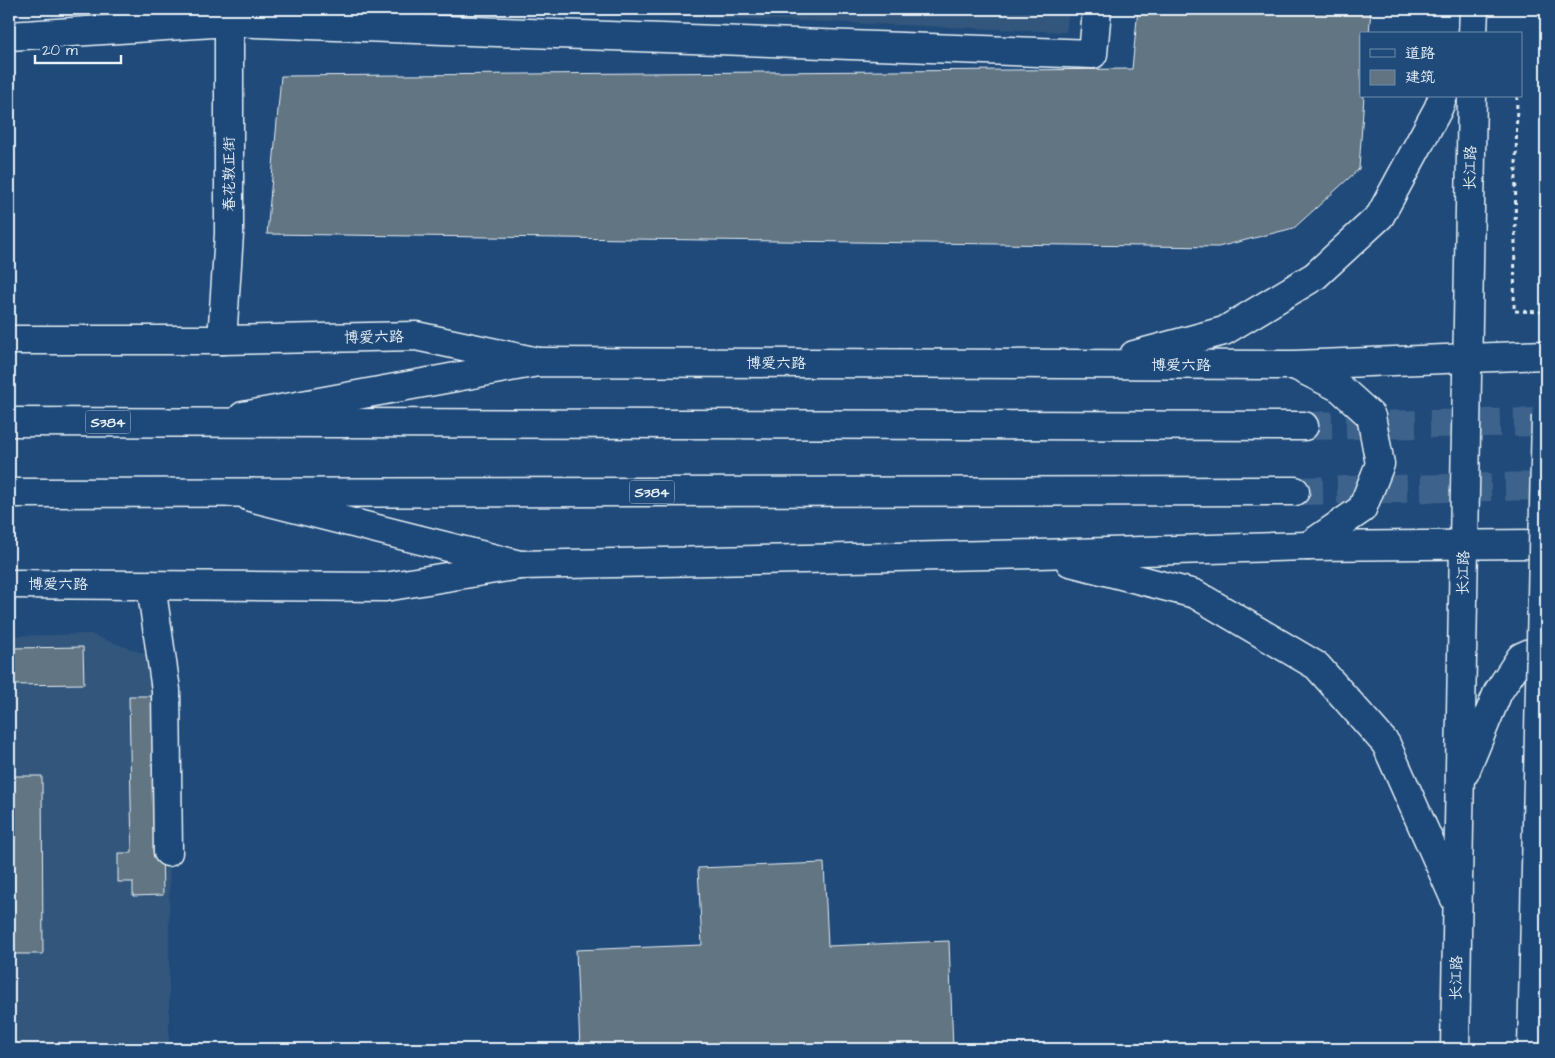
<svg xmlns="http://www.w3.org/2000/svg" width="1555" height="1058" font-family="'Architects Daughter','LXGW WenKai TC',sans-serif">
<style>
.built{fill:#33577c}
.building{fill:#627482;stroke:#e8f1f8}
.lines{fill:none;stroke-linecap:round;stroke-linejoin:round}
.highway-tunnel{stroke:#3d638d;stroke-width:28;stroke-dasharray:28 14;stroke-linecap:butt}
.minor-casing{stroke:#e8f1f8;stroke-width:31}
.major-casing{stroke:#e8f1f8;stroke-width:31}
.highway-casing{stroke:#e8f1f8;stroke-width:31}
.path{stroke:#e8f1f8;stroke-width:3;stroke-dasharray:4 4;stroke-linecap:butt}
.minor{stroke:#1f4a7a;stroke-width:28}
.major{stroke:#1f4a7a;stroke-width:28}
.highway{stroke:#1f4a7a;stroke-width:28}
.highway-bridge-casing{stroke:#e8f1f8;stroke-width:31;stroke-linecap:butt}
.highway-bridge{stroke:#1f4a7a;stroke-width:28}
.labels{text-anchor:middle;stroke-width:4.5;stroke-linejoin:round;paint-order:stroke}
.shield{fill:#1f4a7a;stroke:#acbfd2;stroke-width:1}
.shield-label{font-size:14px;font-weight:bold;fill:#e8f1f8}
.street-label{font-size:15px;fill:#e8f1f8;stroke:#1f4a7a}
</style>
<rect width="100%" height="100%" fill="#1f4a7a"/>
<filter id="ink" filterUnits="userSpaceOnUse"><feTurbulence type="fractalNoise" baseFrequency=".02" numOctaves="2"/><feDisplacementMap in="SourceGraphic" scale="10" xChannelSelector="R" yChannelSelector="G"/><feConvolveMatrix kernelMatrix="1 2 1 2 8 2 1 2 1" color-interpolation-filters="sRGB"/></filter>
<g filter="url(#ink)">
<g class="built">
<polygon points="509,9 1069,9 1066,32"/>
<polygon points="90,634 170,663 169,1049 9,1049 9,636"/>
</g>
<g class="building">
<polygon points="1138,9 1371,9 1369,34 1361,34 1361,96 1364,96 1359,169 1294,228 1218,247 267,234 281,76 1132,69"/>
<polygon points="83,647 84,684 9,685 9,648"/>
<polygon points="129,696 159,696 163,895 133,896 133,882 118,882 118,853 132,853"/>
<polygon points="9,776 42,776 43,954 9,954"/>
<polygon points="824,863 828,946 949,941 953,1049 580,1049 576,950 702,945 698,868"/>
</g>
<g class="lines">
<g class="highway-tunnel">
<polyline points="1304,426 1546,422"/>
<polyline points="1295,491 1546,486"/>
</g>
<defs>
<g id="minor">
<polyline points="9,36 229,22 1093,54 1097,9"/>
<polyline points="9,340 222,340 416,336 538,362"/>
<polyline points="222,340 229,234 229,9"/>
<polyline points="9,584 385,587 520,565"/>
<polyline points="151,585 166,690 168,852"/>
</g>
<g id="major">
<polyline points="1473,34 1474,9"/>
<polyline points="1134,355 1224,331 1315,276 1380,216 1438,109 1443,96"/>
<polyline points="1296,366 1340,388 1371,416 1380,464 1362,509 1308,546"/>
<polyline points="243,416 538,362 1294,365 1546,355"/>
<polyline points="250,497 520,565 1039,554 1308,546 1546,544"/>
<polyline points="1070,562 1195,594 1317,666 1386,744 1454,897"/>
<polyline points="1465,772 1498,692 1521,657 1546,646"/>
<polyline points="1455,1049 1472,96"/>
</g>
<g id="highway">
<polyline points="9,422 1304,426"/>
<polyline points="9,493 1295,491"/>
</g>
</defs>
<use href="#minor" class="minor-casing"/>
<use href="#major" class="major-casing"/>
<use href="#highway" class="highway-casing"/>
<polyline class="path" points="1517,96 1514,311 1546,312"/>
<use href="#minor" class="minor"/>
<use href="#major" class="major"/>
<use href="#highway" class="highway"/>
<defs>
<polyline id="highway-bridge" points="1532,1049 1546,416"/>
</defs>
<use href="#highway-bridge" class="highway-bridge-casing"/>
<use href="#highway-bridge" class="highway-bridge"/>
</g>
</g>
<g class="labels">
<g class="shield">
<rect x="85.5" y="410.5" width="45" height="23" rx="4"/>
<rect x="629.5" y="480.5" width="45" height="23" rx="4"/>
</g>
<g class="shield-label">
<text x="108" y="427">S384</text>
<text x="652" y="497">S384</text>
</g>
<g class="street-label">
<text transform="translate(1470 168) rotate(-89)" y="5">长江路</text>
<text transform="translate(229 174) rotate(-90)" y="5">春花敦正街</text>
<text transform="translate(374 337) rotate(-1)" y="5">博爱六路</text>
<text x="776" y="368">博爱六路</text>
<text x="1181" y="370">博爱六路</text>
<text transform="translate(1463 573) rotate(-89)" y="5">长江路</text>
<text x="58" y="589">博爱六路</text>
<text transform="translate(1456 978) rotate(-89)" y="5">长江路</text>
</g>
</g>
<rect width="1555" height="1058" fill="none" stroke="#1f4a7a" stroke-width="30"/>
<rect x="15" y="15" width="1525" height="1028" fill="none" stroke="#e8f1f8" stroke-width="2" filter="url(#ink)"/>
<rect x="1360" y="32" width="162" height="65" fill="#1f4a7a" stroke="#6f8dac"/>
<rect x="1370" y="49" width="25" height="8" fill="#1f4a7a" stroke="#6f8dac"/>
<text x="1405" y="58" font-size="15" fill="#e8f1f8">道路</text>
<rect x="1370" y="70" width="25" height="15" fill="#627482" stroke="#6f8dac"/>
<text x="1405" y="82" font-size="15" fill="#e8f1f8">建筑</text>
<path d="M35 55v8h86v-8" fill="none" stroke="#e8f1f8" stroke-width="2.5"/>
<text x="42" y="55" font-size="15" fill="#e8f1f8" stroke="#1f4a7a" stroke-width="4" paint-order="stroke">20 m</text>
</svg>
